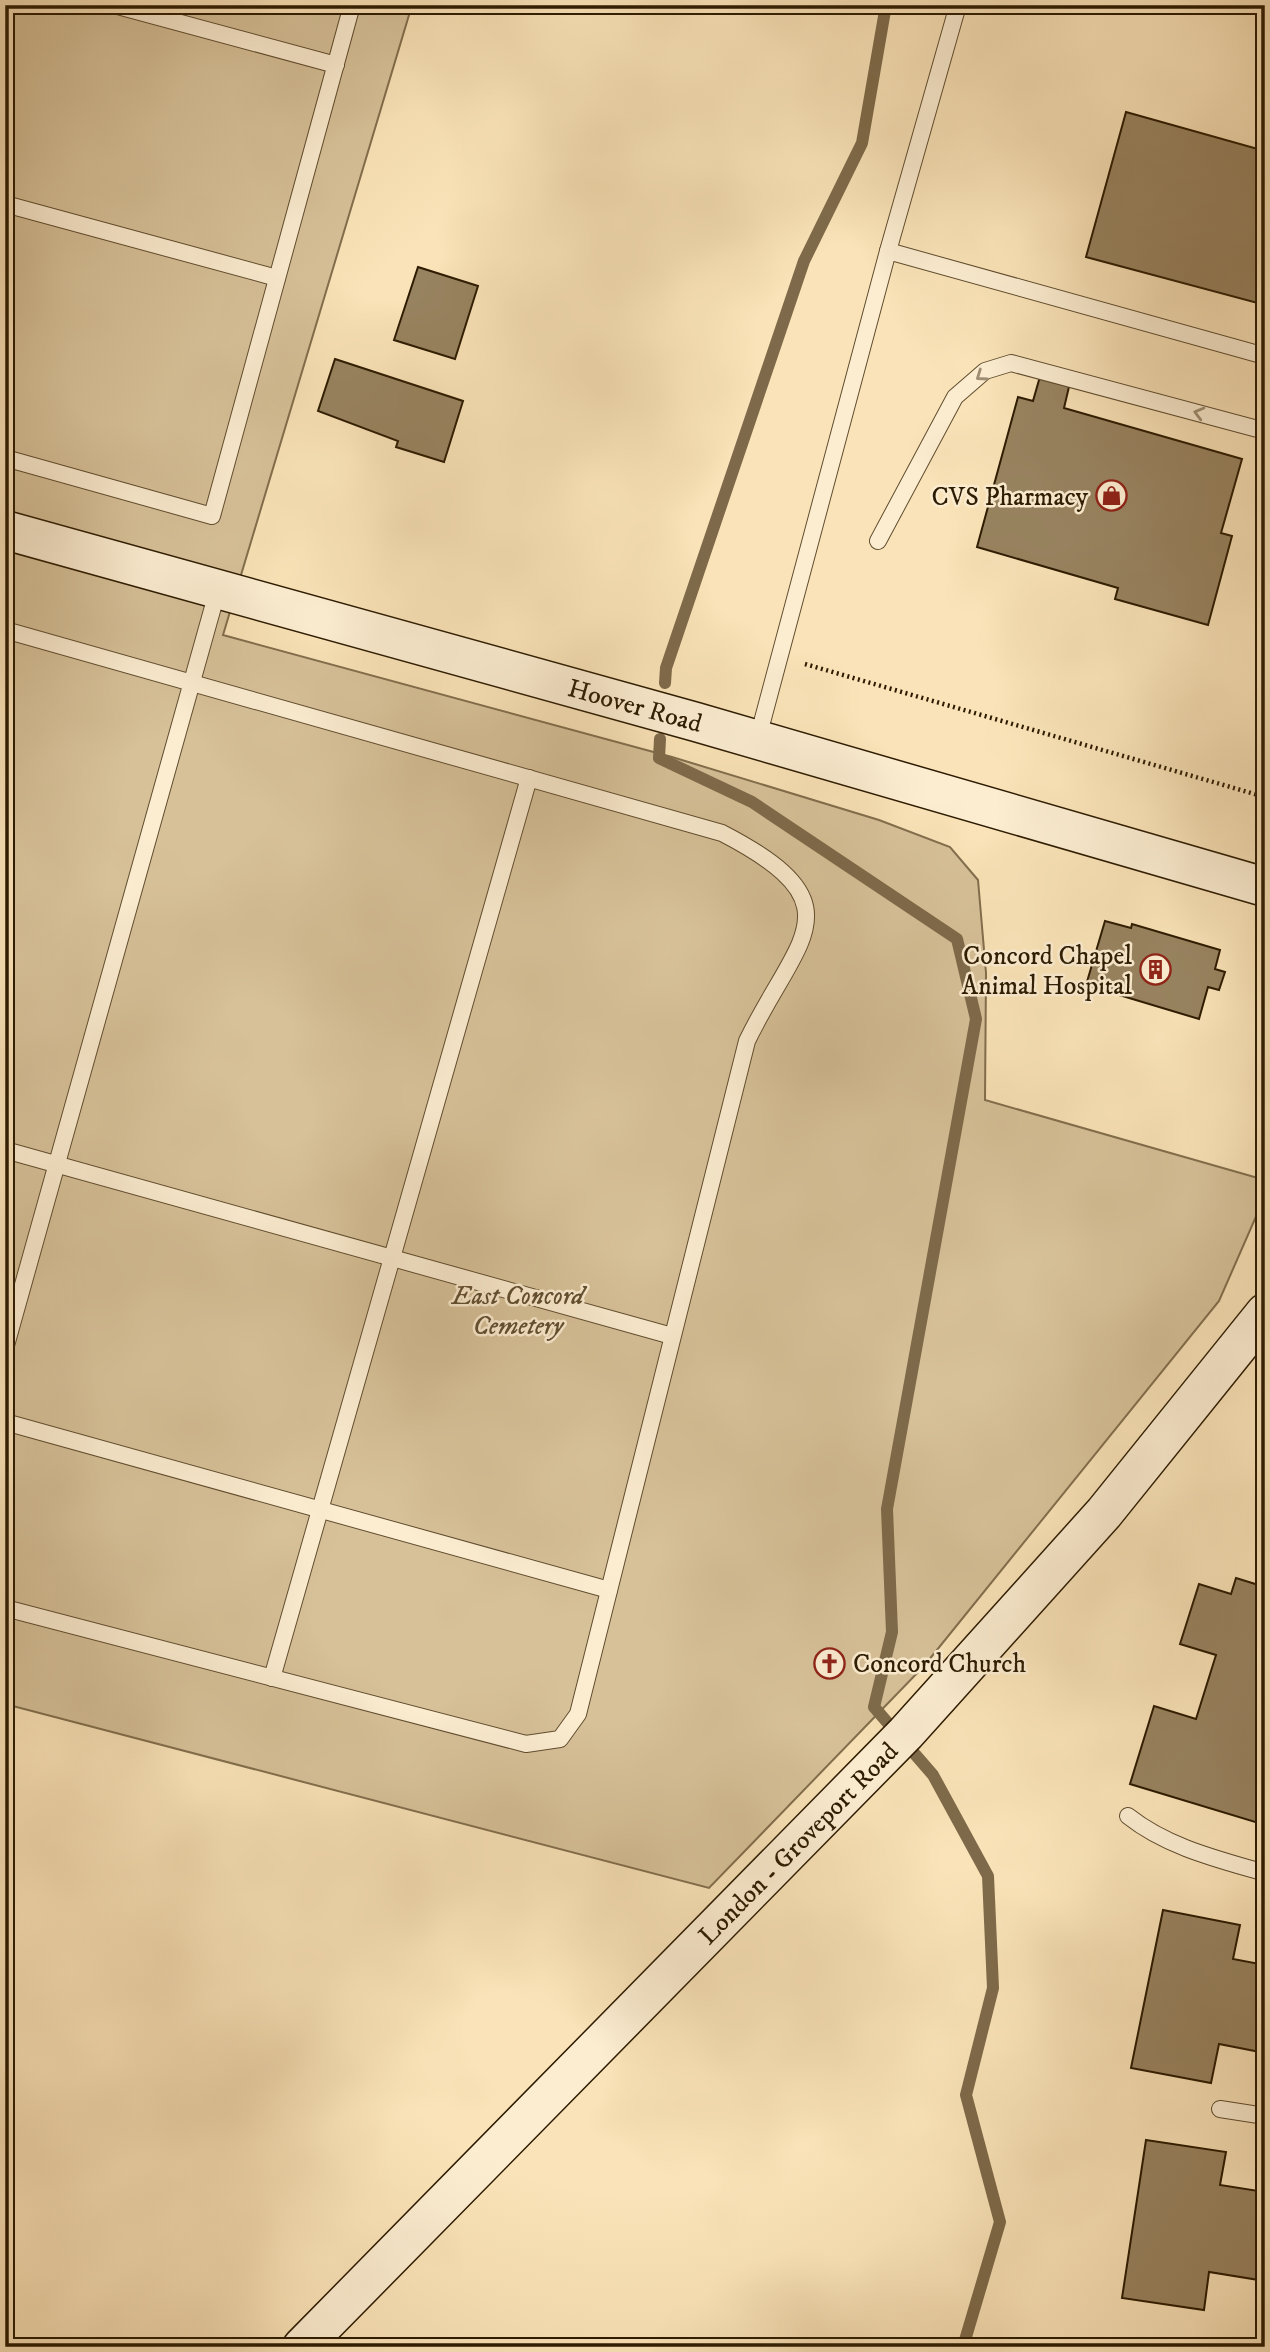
<svg xmlns="http://www.w3.org/2000/svg" width="1270" height="2352" font-family="'IM FELL DW Pica',serif">
<style>
.green{fill:#d7c199;stroke:#826e4d;stroke-width:2}
.lines{fill:none;stroke-linecap:round;stroke-linejoin:round}
.stream{stroke:#7e6a4a;stroke-width:12}
.building{fill:#988360;stroke:#2d1b01;stroke-width:2}
.lane-casing{stroke:#604d2f;stroke-width:18}
.secondary-casing{stroke:#2d1b01;stroke-width:41}
.path{stroke:#2d1b01;stroke-width:4.5;stroke-dasharray:2 3.5;stroke-linecap:butt}
.lane{stroke:#fcedd1;stroke-width:16}
.secondary{stroke:#fcedd1;stroke-width:38}
.oneway{stroke:#9f8e73}
.labels{text-anchor:middle;stroke-width:5;stroke-linejoin:round;paint-order:stroke}
.poi-label{font-size:26px;fill:#2d1b01;stroke:#fcedd1;text-anchor:end}
.street-label{font-size:26px;fill:#2d1b01;stroke:#fcedd1}
.park-label{font-size:26px;font-style:italic;fill:#604d2f;stroke:#fcedd1}
</style>
<rect width="100%" height="100%" fill="#fae3b8"/>
<filter id="stains"><feTurbulence type="fractalNoise" baseFrequency=".00286" numOctaves="4"/><feColorMatrix values="0 0 0 0 .2 0 0 0 0 .09 0 0 0 0 .02 0 0 0 .5 -.17"/></filter>
<radialGradient id="worn" r=".72"><stop offset=".6" stop-color="#630" stop-opacity="0"/><stop offset="1" stop-color="#630" stop-opacity=".3"/></radialGradient>
<polygon class="green" points="5,5 412,5 223,635 672,757 879,820 950,847 978,880 986,973 985,1100 1265,1180 1265,1196 1219,1301 924,1666 709,1888 5,1704"/>
<g class="lines">
<g class="stream">
<polyline points="665,683 666,668 804,261 862,143 886,5"/>
<polyline points="660,739 659,758 752,802 957,939 976,1019 887,1509 892,1632 874,1707 933,1775 988,1876 993,1988 966,2095 1000,2222 963,2347"/>
</g>
</g>
<g class="building">
<polygon points="1126,112 1265,151 1265,305 1086,257"/>
<polygon points="418,267 478,286 455,359 394,340"/>
<polygon points="335,359 463,401 444,462 396,447 398,441 318,411"/>
<polygon points="1043,366 1072,374 1064,408 1242,459 1221,533 1232,536 1208,625 1115,599 1118,588 977,547 1018,397 1033,401"/>
<polygon points="1105,921 1131,928 1132,924 1220,950 1215,969 1225,972 1219,990 1208,987 1199,1019 1086,985"/>
<polygon points="1236,1578 1265,1587 1265,1825 1130,1784 1154,1706 1196,1719 1216,1655 1180,1644 1199,1584 1231,1594"/>
<polygon points="1163,1910 1240,1925 1233,1959 1265,1965 1265,2053 1219,2044 1211,2083 1131,2068"/>
<polygon points="1146,2140 1226,2152 1220,2185 1265,2192 1265,2281 1209,2272 1204,2310 1122,2298"/>
</g>
<g class="lines">
<defs>
<g id="lane">
<polyline points="114,5 336,65"/>
<polyline points="5,204 277,278"/>
<polyline points="888,251 958,5"/>
<polyline points="5,458 212,516 352,5"/>
<polyline points="878,541 955,397 985,371 1011,363 1265,431"/>
<path d="M5,630L722,833C861,905 797,937 747,1041L578,1714L560,1739L526,1744L5,1608"/>
<polyline points="757,741 888,251 1265,356"/>
<polyline points="5,1150 672,1336"/>
<polyline points="5,1349 218,589"/>
<polyline points="5,1422 609,1590"/>
<polyline points="272,1678 529,778"/>
<path d="M1128,1816C1167,1847 1217,1859 1265,1873"/>
<polyline points="1220,2109 1265,2116"/>
</g>
<g id="secondary">
<path id="s1" d="M5,530L696,722L1265,887"/>
<path id="s2" d="M302,2347L906,1733L1104,1513L1265,1313"/>
</g>
</defs>
<use href="#lane" class="lane-casing"/>
<use href="#secondary" class="secondary-casing"/>
<polyline class="path" points="805,664 1265,797"/>
<use href="#lane" class="lane"/>
<use href="#secondary" class="secondary"/>
</g>
<defs><path id="oneway-chevron" d="M-2-3.5L2.5 0L-2 3.5" fill="none" stroke-width="1.6" stroke-linecap="round" stroke-linejoin="round" transform="scale(1.75)"/></defs>
<g class="oneway">
<use href="#oneway-chevron" transform="translate(981 376) rotate(145)"/>
<use href="#oneway-chevron" transform="translate(1199 413) rotate(-165)"/>
</g>
<defs>
<symbol id="shop-ring" viewBox="-11 -11 22 22"><circle r="9.5" fill="#fcedd1" stroke="#8f2418" stroke-width="1.5"/><path d="M-5-2.5h2.3a2.7 3.5 0 0 1 5.4 0H5L5.5 6h-11ZM-1.5-2.5h3a1.5 2.3 0 0 0-3 0Z" fill="#8f2418"/></symbol>
<symbol id="building-ring" viewBox="-11 -11 22 22"><circle r="9.5" fill="#fcedd1" stroke="#8f2418" stroke-width="1.5"/><path d="M-4-6H4V6H1V3H-1V6H-4ZM-2.5-4.3h1.7v1.8h-1.7ZM.8-4.3h1.7v1.8H.8ZM-2.5-1h1.7V.8h-1.7ZM.8-1h1.7V.8H.8Z" fill="#8f2418"/></symbol>
<symbol id="church-ring" viewBox="-11 -11 22 22"><circle r="9.5" fill="#fcedd1" stroke="#8f2418" stroke-width="1.5"/><path d="M-1.2-6h2.4v3.5h3.3v2.4h-3.3V6h-2.4V-.1h-3.3v-2.4h3.3Z" fill="#8f2418"/></symbol>
</defs>
<g fill-rule="evenodd">
<use href="#shop-ring" x="1094" y="478" width="35" height="35"/>
<use href="#building-ring" x="1138" y="952" width="35" height="35"/>
<use href="#church-ring" x="812" y="1646" width="35" height="35"/>
</g>
<g class="labels">
<g class="poi-label">
<text x="1088" y="505">CVS Pharmacy</text>
<text x="1132" y="964">Concord Chapel<tspan x="1132" dy="30">Animal Hospital</tspan></text>
<text x="853" y="1672" text-anchor="start">Concord Church</text>
</g>
<g class="street-label">
<text dy="9" stroke="none"><textPath href="#s1" startOffset="654">Hoover Road</textPath></text>
<text dy="9" stroke="none"><textPath href="#s2" startOffset="707">London - Groveport Road</textPath></text>
</g>
<g class="park-label">
<text x="518" y="1304">East Concord<tspan x="518" dy="30">Cemetery</tspan></text>
</g>
</g>
<rect width="1270" height="2352" fill="none" stroke="#fae3b8" stroke-width="28"/>
<rect x="7" y="7" width="1256" height="2338" fill="none" stroke="#2d1b01" stroke-width="3.5"/>
<rect x="14" y="14" width="1242" height="2324" fill="none" stroke="#2d1b01" stroke-width="2"/>
<rect width="100%" height="100%" filter="url(#stains)"/>
<rect width="100%" height="100%" fill="url(#worn)"/>
</svg>
